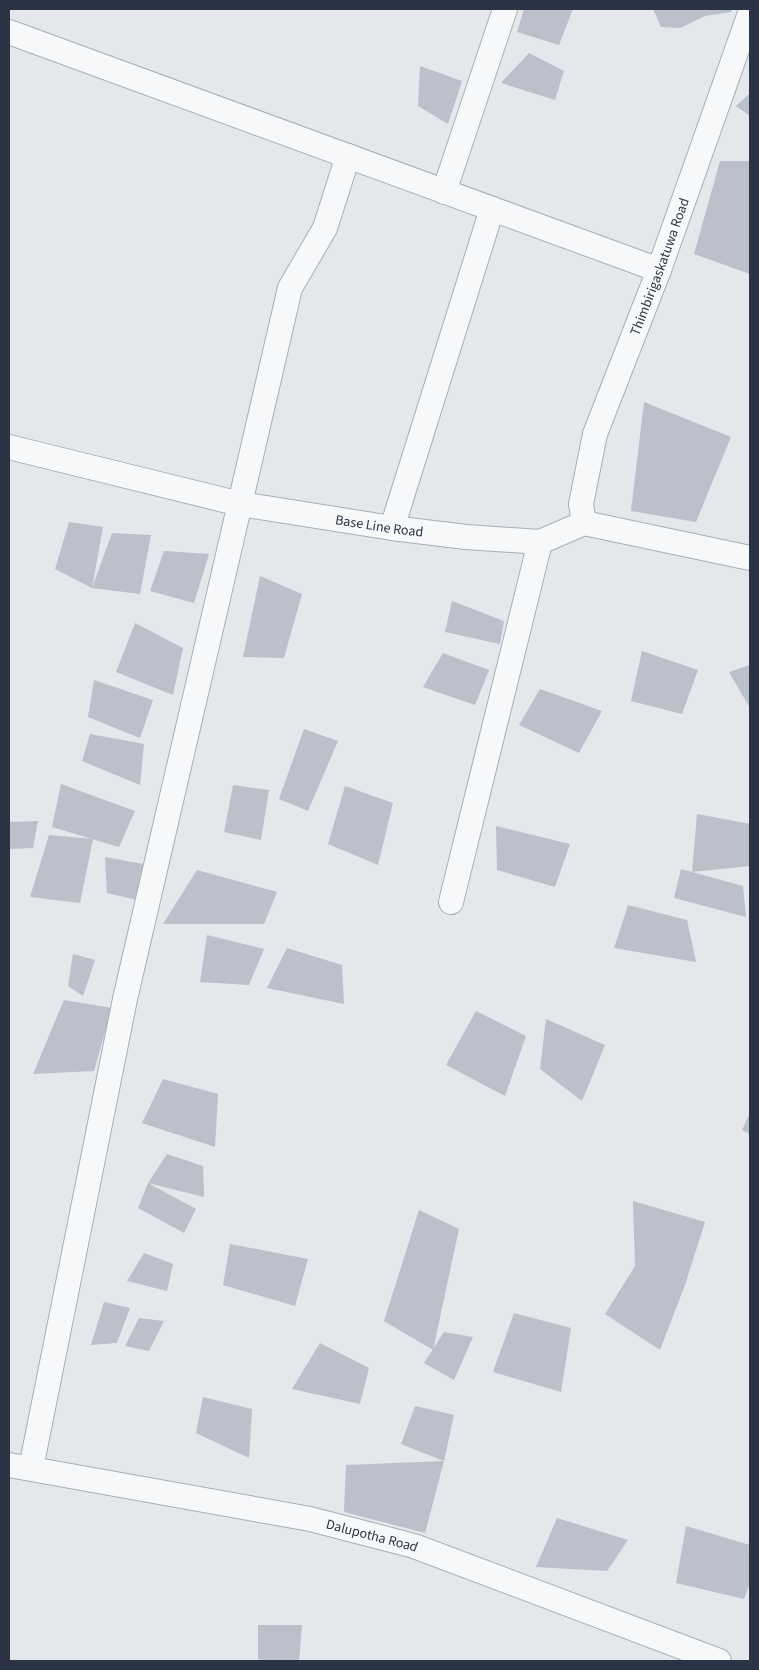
<svg xmlns="http://www.w3.org/2000/svg" width="759" height="1670" font-family="'Source Sans 3',sans-serif">
<style>
.building{fill:#bbc0ca}
.lines{fill:none;stroke-linecap:round;stroke-linejoin:round}
.street-casing{stroke:#a9aeb7;stroke-width:26}
.street{stroke:#f7f8fa;stroke-width:24}
.labels{text-anchor:middle;stroke-width:4.5;stroke-linejoin:round;paint-order:stroke}
.street-label{font-size:14px;fill:#2b3445;stroke:#f4f6f9}
</style>
<rect width="100%" height="100%" fill="#e4e7ec"/>
<g class="building">
<polygon points="524,9 573,9 559,45 517,32"/>
<polygon points="653,9 732,9 731,12 705,16 680,28 661,27"/>
<polygon points="529,53 564,71 555,100 501,83"/>
<polygon points="420,66 462,81 448,124 418,106"/>
<polygon points="750,93 750,116 736,106"/>
<polygon points="720,161 750,161 750,274 694,254"/>
<polygon points="644,402 731,437 696,522 631,511"/>
<polygon points="69,522 103,527 92,588 55,569"/>
<polygon points="112,533 151,535 140,594 92,588"/>
<polygon points="164,551 209,554 194,603 150,591"/>
<polygon points="260,576 302,594 284,658 243,657"/>
<polygon points="452,601 504,621 500,644 445,632"/>
<polygon points="135,623 183,648 173,695 116,672"/>
<polygon points="642,651 698,670 682,714 631,701"/>
<polygon points="443,653 489,670 475,705 423,687"/>
<polygon points="750,665 750,708 729,672"/>
<polygon points="94,680 153,700 140,738 88,717"/>
<polygon points="540,689 602,711 579,753 519,725"/>
<polygon points="304,729 338,741 308,811 279,799"/>
<polygon points="90,734 144,744 140,785 82,761"/>
<polygon points="61,784 135,811 119,847 52,827"/>
<polygon points="233,785 269,790 261,840 224,832"/>
<polygon points="345,786 393,803 378,865 328,844"/>
<polygon points="697,814 750,824 750,866 692,872 743,886 746,917 674,898 681,869 692,872"/>
<polygon points="38,821 33,848 9,849 9,822"/>
<polygon points="496,826 570,844 555,887 497,870"/>
<polygon points="49,835 93,839 80,903 30,897"/>
<polygon points="105,857 143,864 137,900 107,893"/>
<polygon points="197,870 277,892 264,924 163,924"/>
<polygon points="628,905 687,920 696,962 614,948"/>
<polygon points="207,935 264,949 249,985 200,982"/>
<polygon points="287,948 342,965 344,1004 267,988"/>
<polygon points="73,954 95,960 83,996 68,986"/>
<polygon points="64,1000 112,1008 94,1071 33,1074"/>
<polygon points="476,1011 526,1036 505,1096 446,1065"/>
<polygon points="546,1019 605,1045 582,1101 540,1069"/>
<polygon points="163,1079 218,1094 215,1147 142,1123"/>
<polygon points="750,1113 750,1134 742,1130"/>
<polygon points="167,1154 203,1166 204,1197 148,1183"/>
<polygon points="148,1183 196,1209 184,1233 138,1208"/>
<polygon points="633,1201 705,1222 685,1285 660,1350 605,1314 635,1266"/>
<polygon points="419,1210 459,1229 433,1350 384,1321"/>
<polygon points="230,1244 308,1259 295,1306 223,1285"/>
<polygon points="144,1253 173,1264 167,1291 127,1281"/>
<polygon points="104,1302 130,1308 117,1343 91,1345"/>
<polygon points="514,1313 571,1328 561,1392 493,1372"/>
<polygon points="139,1318 164,1321 149,1351 125,1346"/>
<polygon points="444,1332 473,1337 454,1380 424,1363"/>
<polygon points="320,1343 369,1368 360,1404 292,1389"/>
<polygon points="203,1397 252,1409 249,1458 196,1433"/>
<polygon points="415,1406 454,1415 444,1461 425,1533 344,1512 346,1465 444,1461 401,1444"/>
<polygon points="557,1518 628,1540 607,1571 536,1567"/>
<polygon points="686,1526 750,1545 750,1583 744,1599 676,1583"/>
<polygon points="258,1625 302,1625 299,1661 265,1661 258,1659"/>
</g>
<g class="lines">
<defs>
<g id="street">
<polyline points="9,32 659,270"/>
<polyline points="444,192 505,9"/>
<path id="s1" d="M9,447L240,504L392,528L466,537L540,542L584,523L750,558"/>
<path id="s2" d="M584,523L581,504L595,434L659,270L750,13"/>
<polyline points="392,528 492,209"/>
<polyline points="451,902 540,542"/>
<path id="s3" d="M9,1465L310,1519L414,1546L719,1661"/>
<polyline points="31,1468 125,999 290,288 325,228 348,156"/>
</g>
</defs>
<use href="#street" class="street-casing"/>
<use href="#street" class="street"/>
</g>
<g class="labels">
<g class="street-label">
<text dy="5" stroke="none"><textPath href="#s2" startOffset="270">Thimbirigaskatuwa Road</textPath></text>
<text dy="5" stroke="none"><textPath href="#s1" startOffset="379">Base Line Road</textPath></text>
<text dy="5" stroke="none"><textPath href="#s3" startOffset="370">Dalupotha Road</textPath></text>
</g>
</g>
<rect width="759" height="1670" fill="none" stroke="#2b3445" stroke-width="20"/>
</svg>
